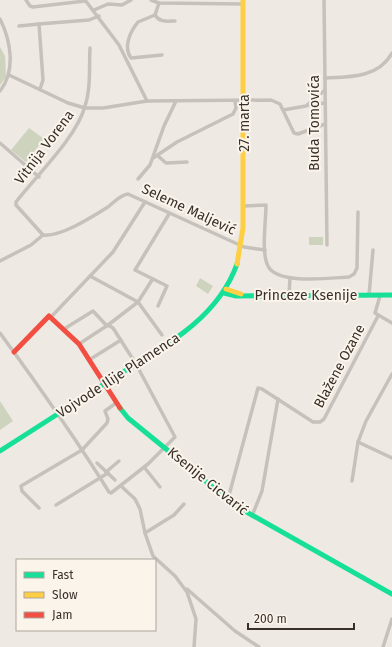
<svg xmlns="http://www.w3.org/2000/svg" width="392" height="647" font-family="'Fira Sans',sans-serif">
<style>
.green{fill:#ced3be}
.lines{fill:none;stroke-linecap:round;stroke-linejoin:round}
.street{stroke:#c7c1bc;stroke-width:3.5}
.fast{stroke:#16e098;stroke-width:5}
.slow{stroke:#ffcf43;stroke-width:5}
.jam{stroke:#f24e42;stroke-width:5}
.labels{text-anchor:middle;stroke-width:4;stroke-linejoin:round;paint-order:stroke}
.street-label{font-size:14px;fill:#382f2a;stroke:#faf4eb}
</style>
<rect width="100%" height="100%" fill="#eee9e3"/>
<g class="green">
<polygon points="0,47 5,56 6,77 0,85"/>
<polygon points="29,128 44,139 26,162 11,150"/>
<rect x="309" y="237" width="14" height="8"/>
<polygon points="200,278 213,286 208,294 196,286"/>
<polygon points="0,401 13,421 0,430"/>
</g>
<g class="lines">
<g class="street">
<polyline points="26,0 30,6 33,7 85,1"/>
<polyline points="85,0 119,45 147,101"/>
<polyline points="151,0 159,3 243,4"/>
<polyline points="324,0 327,245"/>
<path d="M159,3L155,15C160,23 168,21 175,21"/>
<polyline points="94,10 108,4 122,5 131,0"/>
<path d="M155,15L138,22C130,32 123,47 131,58L162,55"/>
<path d="M0,19C11,41 16,71 0,91"/>
<polyline points="19,26 39,24"/>
<polyline points="9,75 68,103 85,108 103,108 147,101 271,100 280,104 294,133 298,134 325,124"/>
<path d="M325,78C350,77 378,78 392,53"/>
<polyline points="40,89 43,80 39,24 89,20 99,16"/>
<polyline points="308,105 325,103"/>
<polyline points="283,110 306,106 325,90"/>
<polyline points="0,143 39,177"/>
<polyline points="158,156 166,163 187,162"/>
<polyline points="153,158 177,142 233,114 236,108 235,101"/>
<polyline points="138,179 150,165 164,126 176,101"/>
<path d="M244,206L266,205C266,221 261,253 268,266C277,285 330,278 349,277L354,274L357,268L358,212"/>
<path d="M43,235L16,205V202C36,176 77,137 85,106C91,88 89,67 90,48"/>
<path d="M0,261L31,245L43,235C61,237 92,217 108,207C114,202 120,195 128,194L244,247L265,250"/>
<polyline points="90,276 138,302 162,335"/>
<polyline points="289,295 290,278"/>
<polyline points="369,295 373,250"/>
<polyline points="380,296 375,313 392,323"/>
<polyline points="158,306 167,286 135,270 169,214"/>
<polyline points="51,317 113,252 145,202"/>
<polyline points="64,329 93,311 107,326"/>
<path d="M0,333C38,385 75,437 109,492L111,493L148,464L175,437L136,364L113,328L108,325"/>
<polyline points="79,344 108,325 138,302 152,280"/>
<polyline points="89,360 121,340"/>
<polyline points="358,442 392,458"/>
<polyline points="97,463 115,480"/>
<polyline points="144,467 160,487"/>
<polyline points="106,472 119,461"/>
<polyline points="352,481 358,442 366,421 392,374"/>
<polyline points="121,486 135,499 140,509 145,533 153,556 175,576 187,592 196,619 194,647"/>
<polyline points="228,499 258,388 262,389 313,422 320,422 324,419 378,316"/>
<polyline points="56,505 108,473"/>
<polyline points="39,508 22,491 21,486 82,450 107,423 108,419 105,411 116,403"/>
<polyline points="252,516 262,491 278,399"/>
<polyline points="145,533 174,515 184,504"/>
<polyline points="187,589 235,631 259,647"/>
<polyline points="383,647 392,619"/>
</g>
<g class="fast">
<polyline points="224,293 236,296 392,295"/>
<polyline points="120,408 128,418 236,506 392,594"/>
<path d="M0,451C36,428 72,405 107,382C157,350 216,323 237,264"/>
</g>
<g class="slow">
<polyline points="237,264 243,228 243,0"/>
<polyline points="226,289 241,294"/>
</g>
<polyline class="jam" points="14,352 49,316 79,344 120,408"/>
</g>
<g class="labels">
<g class="street-label">
<text transform="translate(244 123) rotate(-90)" y="5">27. marta</text>
<text transform="translate(314 123) rotate(-90)" y="5">Buda Tomovića</text>
<text transform="translate(44 147) rotate(-53)" y="5">Vitnija Vorena</text>
<text transform="translate(189 209) rotate(25)" y="5">Seleme Maljević</text>
<text x="306" y="300">Princeze Ksenije</text>
<text transform="translate(339 366) rotate(-62)" y="5">Blažene Ozane</text>
<text transform="translate(118 375) rotate(-33)" y="5">Vojvode Ilije Plamenca</text>
<text transform="translate(208 481) rotate(39)" y="5">Ksenije Cicvarić</text>
</g>
</g>
<rect x="16" y="559" width="140" height="72" fill="#faf4eb" stroke="#aca59e"/>
<rect x="24" y="572" width="20" height="6" fill="#16e098" stroke="#aca59e"/>
<text x="52" y="579" font-size="12" fill="#382f2a">Fast</text>
<rect x="24" y="592" width="20" height="6" fill="#ffcf43" stroke="#aca59e"/>
<text x="52" y="599" font-size="12" fill="#382f2a">Slow</text>
<rect x="24" y="612" width="20" height="6" fill="#f24e42" stroke="#aca59e"/>
<text x="52" y="619" font-size="12" fill="#382f2a">Jam</text>
<path d="M248 623v6h106v-6" fill="none" stroke="#382f2a" stroke-width="2"/>
<text x="254" y="623" font-size="12" fill="#382f2a" stroke="#faf4eb" stroke-width="3" paint-order="stroke">200 m</text>
</svg>
